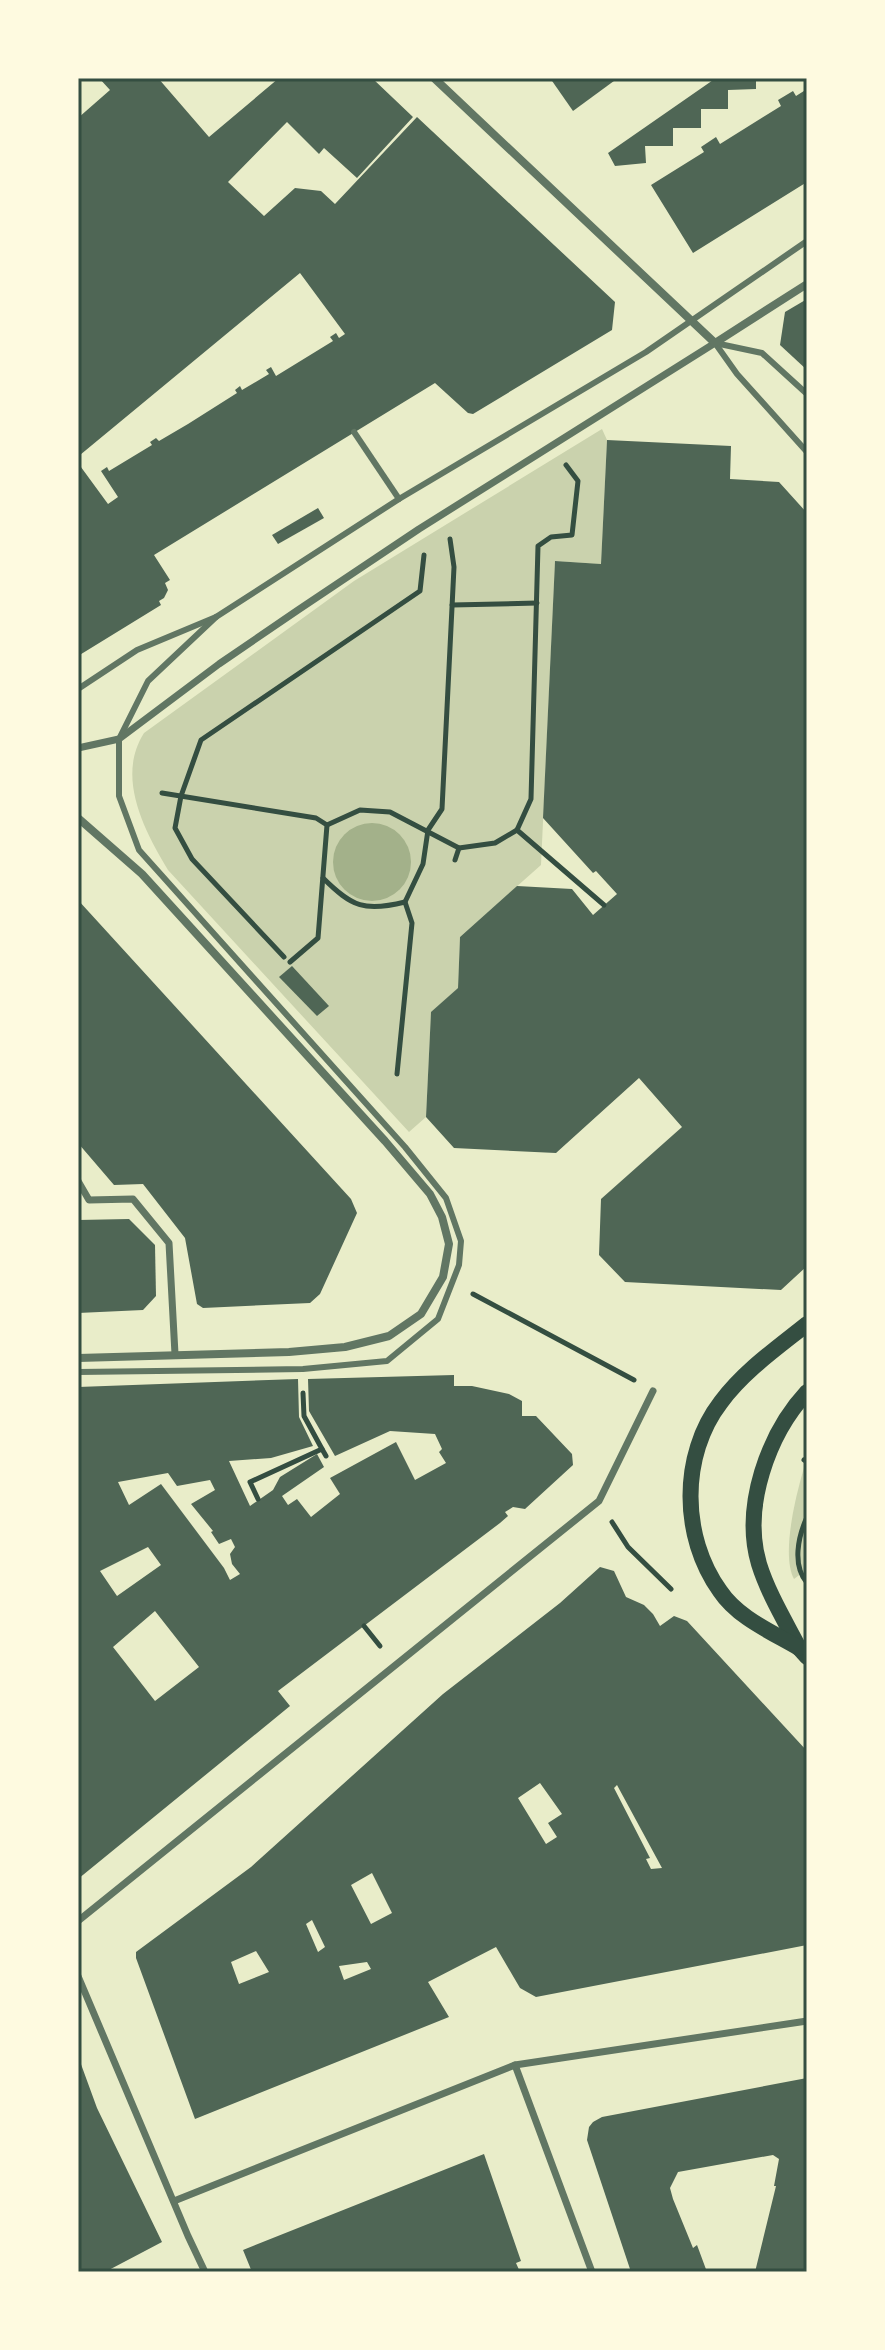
<svg xmlns="http://www.w3.org/2000/svg" width="885" height="2350" font-family="'Noto Sans',sans-serif">
<style>
.green{fill:#cad2ad}
.water{fill:#a3b18a}
.building{fill:#4f6655;fill-rule:evenodd}
.lines{fill:none;stroke-linecap:round;stroke-linejoin:round}
.path{stroke:#344e41;stroke-width:5}
.service{stroke:#617663;stroke-width:6}
.pedestrian{stroke:#617663;stroke-width:7}
.minor{stroke:#617663;stroke-width:8}
.secondary{stroke:#344e41;stroke-width:16}
.neatline{fill:none;stroke:#344e41;stroke-width:3}
</style>
<rect width="100%" height="100%" fill="#e9edc9"/>
<g class="green">
<path d="M602,429L607,440L601,564L555,561L541,865L460,937L458,988L431,1013L426,1117L409,1132L168,870C144,830 116,777 144,733L354,581Z"/>
<path d="M807,1458V1569L794,1579C780,1553 798,1486 807,1458Z"/>
</g>
<circle class="water" cx="372" cy="862" r="39"/>
<g class="building">
<polygon points="99,78 158,78 209,137 279,78 372,78 413,117 357,178 324,148 319,154 287,122 228,182 264,216 295,188 321,191 335,204 417,117 615,302 612,330 473,414 468,413 435,383 154,555 170,580 165,583 168,590 164,598 159,601 161,605 78,656 78,463 108,504 118,497 101,471 107,467 109,471 152,445 150,442 156,438 159,441 188,424 237,393 235,390 240,386 242,390 269,374 266,370 271,367 276,376 333,341 330,337 336,333 339,338 345,334 300,273 80,455 78,118 110,90"/>
<polygon points="550,78 618,78 573,111"/>
<polygon points="716,78 756,78 756,89 728,90 728,109 701,109 701,128 673,128 673,146 645,146 646,163 615,166 608,153"/>
<polygon points="807,89 807,182 693,253 651,185 704,152 701,147 716,137 720,144 781,106 778,100 793,91 796,96"/>
<polygon points="807,299 807,370 780,345 785,312"/>
<polygon points="607,440 731,446 730,479 779,482 807,513 807,1266 781,1290 625,1282 599,1255 601,1199 682,1127 639,1078 556,1153 454,1148 426,1117 431,1012 458,988 460,937 517,886 572,889 593,915 617,894 596,871 593,873 543,818 555,561 601,564"/>
<polygon points="318,508 324,518 278,544 272,535"/>
<polygon points="78,900 351,1199 357,1213 320,1294 310,1303 203,1308 197,1304 185,1238 143,1184 114,1185 78,1143"/>
<polygon points="292,966 329,1006 317,1016 279,977"/>
<polygon points="129,1219 155,1245 156,1296 143,1310 78,1313 78,1220"/>
<path d="M454,1375V1386H472L509,1394L522,1401V1416H536L572,1454L573,1465L525,1509L513,1507L505,1512L508,1516L500,1523L278,1691L290,1706L78,1879V1387L298,1379L299,1417L313,1446L271,1458L229,1461L250,1506L273,1490L280,1477L317,1454L324,1467L282,1496L288,1505L297,1499L311,1517L340,1494L330,1478L396,1442L415,1480L446,1463L439,1452L442,1449L435,1434L390,1431L335,1456L309,1411L308,1379ZM168,1473L177,1486L210,1480L215,1490L191,1504L213,1531L211,1532L219,1544L231,1539L235,1547L230,1554L232,1564L240,1574L230,1580L224,1568L161,1484L129,1505L118,1482ZM148,1547L161,1565L117,1596L100,1571ZM155,1611L199,1667L155,1701L113,1647Z"/>
<path d="M600,1567L614,1571L626,1597L644,1605L653,1614L660,1626L674,1616L687,1621L807,1751V1945L536,1997L520,1988L496,1947L428,1982L449,2017L195,2119L136,1958V1952L251,1867L443,1694L560,1603ZM540,1783L562,1814L548,1823L557,1837L546,1844L518,1798ZM617,1785L662,1868L651,1869L646,1859L650,1858L614,1788ZM372,1873L392,1913L371,1924L351,1885ZM312,1920L325,1947L318,1952L306,1924ZM256,1951L269,1972L239,1984L231,1962ZM367,1962L371,1969L344,1980L339,1966Z"/>
<polygon points="78,2056 97,2108 162,2242 105,2272 78,2272"/>
<polygon points="807,2078 807,2272 755,2272 776,2186 774,2186 779,2159 773,2155 678,2172 670,2188 673,2199 693,2248 697,2245 707,2272 631,2272 587,2140 589,2127 593,2122 602,2117"/>
<polygon points="484,2154 521,2261 516,2263 520,2272 252,2272 243,2250"/>
</g>
<g class="lines">
<g class="path">
<polyline points="452,605 537,603"/>
<polyline points="162,793 316,818 327,825 318,938 290,962"/>
<polyline points="327,825 360,810 390,812 459,848 495,843 517,830 531,799 538,546 551,537 572,535 578,481 566,465"/>
<polyline points="517,830 604,905"/>
<polyline points="455,860 459,848"/>
<path d="M323,878C352,907 365,912 405,902"/>
<polyline points="284,957 192,859 175,828 181,796 201,740 420,591 424,555"/>
<polyline points="397,1074 412,923 405,902 423,864 428,830 442,809 454,567 450,539"/>
<polyline points="473,1294 634,1380"/>
<polyline points="322,1449 326,1456"/>
<polyline points="804,1460 807,1462"/>
<polyline points="258,1499 250,1482 322,1449 304,1416 303,1393"/>
<path d="M807,1517C798,1537 792,1565 807,1583"/>
<polyline points="612,1522 628,1547 671,1589"/>
<polyline points="364,1626 380,1646"/>
</g>
<g class="service">
<polyline points="715,343 737,374 807,452"/>
<polyline points="715,343 762,353 807,394"/>
<polyline points="354,432 399,499"/>
<polyline points="78,689 137,650 216,617 399,499 646,352 807,241"/>
<polyline points="78,1372 303,1369 387,1361 438,1319 459,1265 461,1241 446,1198 405,1147 139,850 119,796 119,739 148,681 216,617"/>
</g>
<g class="pedestrian">
<polyline points="78,748 119,739 219,664 298,610 419,529 715,343"/>
<polyline points="78,1181 89,1200 133,1199 169,1243 175,1354"/>
<polyline points="78,1921 599,1501 653,1391"/>
<polyline points="78,1976 188,2236 205,2272"/>
<polyline points="515,2065 592,2272"/>
<polyline points="174,2201 515,2065 807,2021"/>
</g>
<g class="minor">
<polyline points="434,78 715,343 807,284"/>
<polyline points="78,818 142,874 385,1141 430,1194 442,1217 449,1244 443,1277 421,1314 389,1336 345,1347 289,1352 78,1358"/>
</g>
<g class="secondary">
<path d="M807,1392C768,1434 742,1507 759,1564C768,1593 785,1621 799,1648L807,1657"/>
<path d="M799,1648C772,1632 738,1618 720,1591C681,1537 680,1455 721,1402C744,1371 777,1348 807,1324"/>
</g>
</g>
<rect width="885" height="2350" fill="none" stroke="#fefae0" stroke-width="160"/>
<rect x="80" y="80" width="725" height="2190" class="neatline"/>
</svg>
